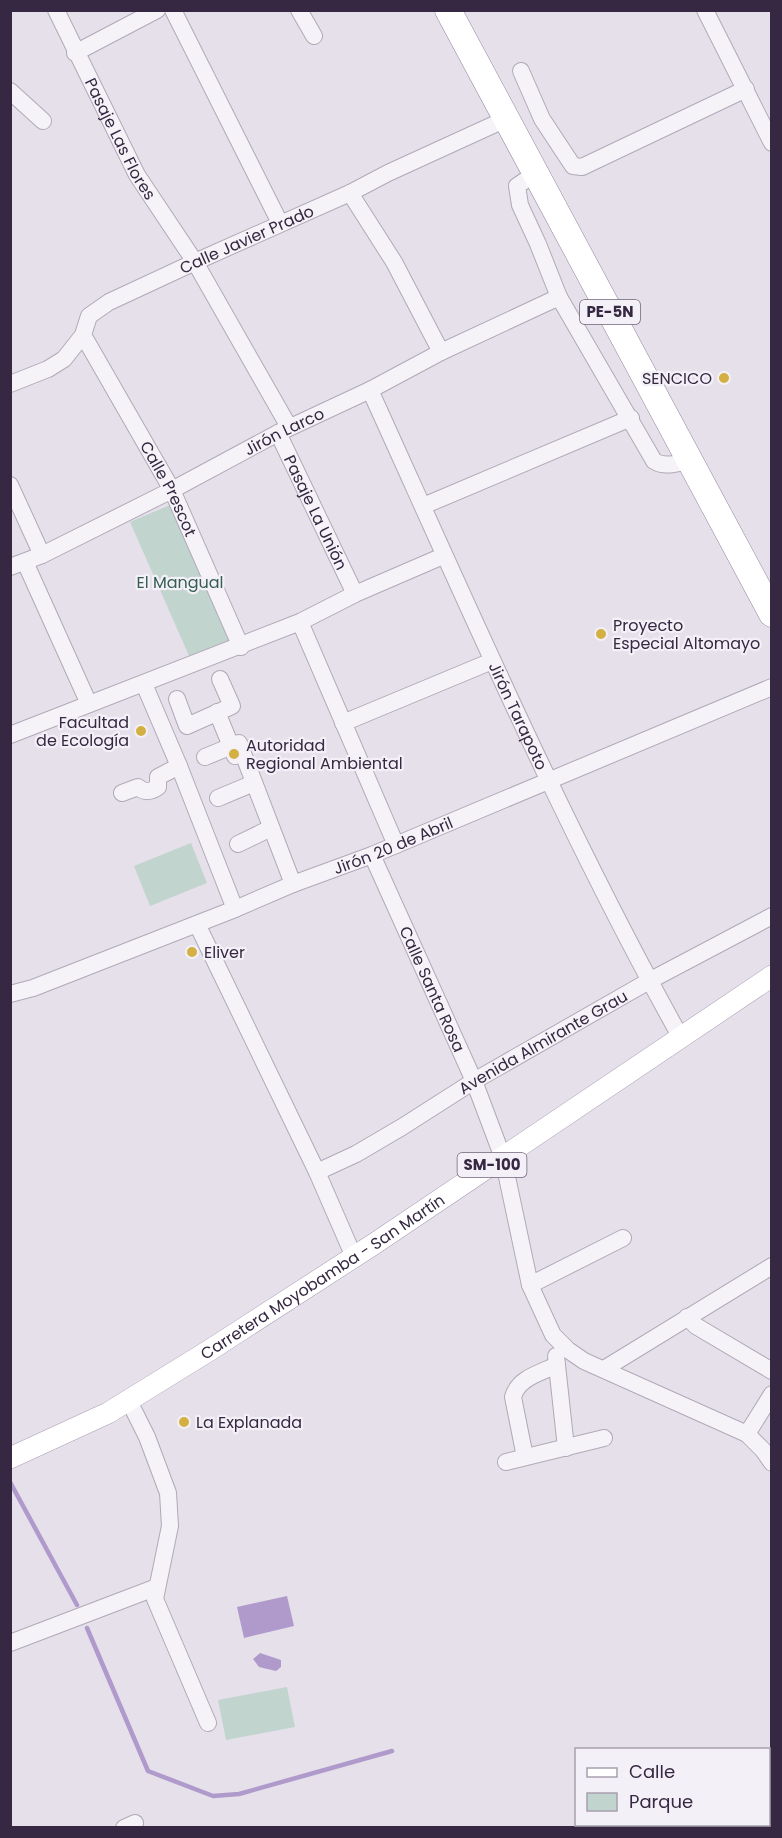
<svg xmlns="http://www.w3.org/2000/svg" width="782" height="1838" font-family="Poppins,sans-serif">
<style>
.green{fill:#c1d4ce}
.water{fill:#af9acb}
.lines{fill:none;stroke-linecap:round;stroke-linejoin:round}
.stream{stroke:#af9acb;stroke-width:4.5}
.minor-casing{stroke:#b0a9b8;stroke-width:18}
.major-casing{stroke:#ab9fb6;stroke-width:22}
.highway-casing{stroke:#9587a1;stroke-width:27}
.minor{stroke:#f6f3f8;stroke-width:16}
.major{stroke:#fff;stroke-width:21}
.highway{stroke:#fff;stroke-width:26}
.poi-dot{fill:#d3b041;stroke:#f4f0f7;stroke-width:2}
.labels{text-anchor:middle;stroke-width:4.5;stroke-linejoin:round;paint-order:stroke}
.shield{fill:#f4f0f7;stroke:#6f6478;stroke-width:1.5}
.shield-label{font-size:15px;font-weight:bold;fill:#362842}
.street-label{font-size:16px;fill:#362842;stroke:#f4f0f7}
.poi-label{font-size:16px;fill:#362842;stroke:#f4f0f7;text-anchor:start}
.park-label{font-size:16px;fill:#355e53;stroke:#f4f0f7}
</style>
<rect width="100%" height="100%" fill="#e5e0ea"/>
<g class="green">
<polygon points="170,505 230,641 190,658 130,522"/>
<polygon points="191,843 207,883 150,906 134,866"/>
<polygon points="287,1687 295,1727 226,1740 218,1700"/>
</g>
<g class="water">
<polygon points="287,1596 294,1626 244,1638 237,1607"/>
<polygon points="260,1653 281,1660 281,1667 276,1671 259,1667 253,1659"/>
</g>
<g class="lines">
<g class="stream">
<polyline points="10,1482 77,1605"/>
<polyline points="87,1628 148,1771 213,1796 239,1794 392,1751"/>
</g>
<defs>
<g id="minor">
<path id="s1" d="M56,10L137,175L195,262L289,427"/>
<polyline points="173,10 280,223"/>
<polyline points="299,10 314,36"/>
<polyline points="705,10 772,143"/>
<polyline points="75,53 157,10"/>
<polyline points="521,71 542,119 573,166 582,167 746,89"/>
<polyline points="10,91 43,121"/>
<path d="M536,173L517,186L520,205L538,244L559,297L654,461C665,468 677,463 689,461"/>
<polyline points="350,193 394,262 441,352"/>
<path id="s2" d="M83,335L172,490L241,647"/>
<path id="s3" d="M10,384L48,369L64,359L83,335L89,316L109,302L195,262L350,193L388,173L506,119"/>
<path id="s4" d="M370,390C469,608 564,828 681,1038"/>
<path id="s5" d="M278,433L355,594"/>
<polyline points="10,485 42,555"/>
<polyline points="423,506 631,418"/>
<polyline points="25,562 89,704"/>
<path id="s6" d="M10,567L42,555L172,490L278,433L370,390L441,352L559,297"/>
<polyline points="300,622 396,845"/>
<polyline points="144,684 179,766 235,909"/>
<polyline points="177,699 187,726 232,706 220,679"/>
<polyline points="217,712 235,756"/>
<polyline points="343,723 492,661"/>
<polyline points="10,735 300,622 355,594 443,556"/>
<polyline points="205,757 239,743 293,884"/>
<path d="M122,793L138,787C144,793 151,792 158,787V777L179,766"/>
<polyline points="218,798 254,783"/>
<polyline points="238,844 271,828"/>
<path id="s7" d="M372,855L474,1081L503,1158L530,1285L553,1335L568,1350L584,1361L747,1434L763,1450L772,1463"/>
<polyline points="197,924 317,1172 354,1257"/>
<path id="s8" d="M10,994L33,988L235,909L293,884L372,855L772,687"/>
<path id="s9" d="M317,1172L356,1154L402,1127L474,1081L649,981L772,916"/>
<polyline points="530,1285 623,1238"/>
<polyline points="687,1317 696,1326 772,1371"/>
<polyline points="556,1356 566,1448"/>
<polyline points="604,1369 772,1266"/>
<polyline points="129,1401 147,1437 168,1493 170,1526 155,1599 208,1723"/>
<polyline points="747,1434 772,1394"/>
<path d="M525,1457L513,1397C518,1378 540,1373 557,1365"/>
<polyline points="506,1462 604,1438"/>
<polyline points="10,1643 157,1587"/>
<polyline points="124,1828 135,1823"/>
</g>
<g id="major">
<path id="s10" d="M10,1458L108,1413L210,1350L374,1244L772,976"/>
</g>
<polyline id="highway" points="448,10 772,614"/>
</defs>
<use href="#minor" class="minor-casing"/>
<use href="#major" class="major-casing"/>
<use href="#highway" class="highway-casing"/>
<use href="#minor" class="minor"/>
<use href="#major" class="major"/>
<use href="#highway" class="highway"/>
</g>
<g class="poi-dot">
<circle cx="724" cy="378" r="6"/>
<circle cx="601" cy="634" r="6"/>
<circle cx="141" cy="731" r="6"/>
<circle cx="234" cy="754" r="6"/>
<circle cx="192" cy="952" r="6"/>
<circle cx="184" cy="1422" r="6"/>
</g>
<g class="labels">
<g class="shield">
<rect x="580" y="300" width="60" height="24" rx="4.5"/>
<rect x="457.5" y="1153" width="69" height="24" rx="4.5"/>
</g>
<g class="shield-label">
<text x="610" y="317">PE-5N</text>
<text x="492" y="1170">SM-100</text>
</g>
<g class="street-label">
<text dy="6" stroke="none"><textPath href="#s1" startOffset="144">Pasaje Las Flores</textPath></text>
<text dy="6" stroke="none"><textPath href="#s3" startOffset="286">Calle Javier Prado</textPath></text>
<text dy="6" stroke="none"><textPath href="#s6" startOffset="306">Jirón Larco</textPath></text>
<text dy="6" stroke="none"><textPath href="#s2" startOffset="176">Calle Prescot</textPath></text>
<text dy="6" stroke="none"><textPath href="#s5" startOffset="88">Pasaje La Unión</textPath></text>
<text dy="6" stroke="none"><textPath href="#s4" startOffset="358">Jirón Tarapoto</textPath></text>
<text dy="6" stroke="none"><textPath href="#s8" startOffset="411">Jirón 20 de Abril</textPath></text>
<text dy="6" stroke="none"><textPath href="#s7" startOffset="147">Calle Santa Rosa</textPath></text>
<text dy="6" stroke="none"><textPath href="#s9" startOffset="261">Avenida Almirante Grau</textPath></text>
<text dy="6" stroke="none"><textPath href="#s10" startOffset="362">Carretera Moyobamba - San Martín</textPath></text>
</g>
<g class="poi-label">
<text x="712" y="384" text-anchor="end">SENCICO</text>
<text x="613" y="631">Proyecto<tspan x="613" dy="18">Especial Altomayo</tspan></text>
<text x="129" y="728" text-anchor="end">Facultad<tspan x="129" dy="18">de Ecología</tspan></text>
<text x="246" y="751">Autoridad<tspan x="246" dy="18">Regional Ambiental</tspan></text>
<text x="204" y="958">Eliver</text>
<text x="196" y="1428">La Explanada</text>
</g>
<g class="park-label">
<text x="180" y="588">El Mangual</text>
</g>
</g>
<rect width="782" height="1838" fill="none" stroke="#362842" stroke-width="24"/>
<rect x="575" y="1748" width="195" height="78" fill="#f4f0f7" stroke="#a8a0af" stroke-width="1.5"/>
<rect x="587" y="1768" width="30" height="9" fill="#ffffff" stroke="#a8a0af" stroke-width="1.5"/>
<text x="629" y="1778" font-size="18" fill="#362842">Calle</text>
<rect x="587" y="1793" width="30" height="18" fill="#c1d4ce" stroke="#a8a0af" stroke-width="1.5"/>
<text x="629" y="1808" font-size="18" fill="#362842">Parque</text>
</svg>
